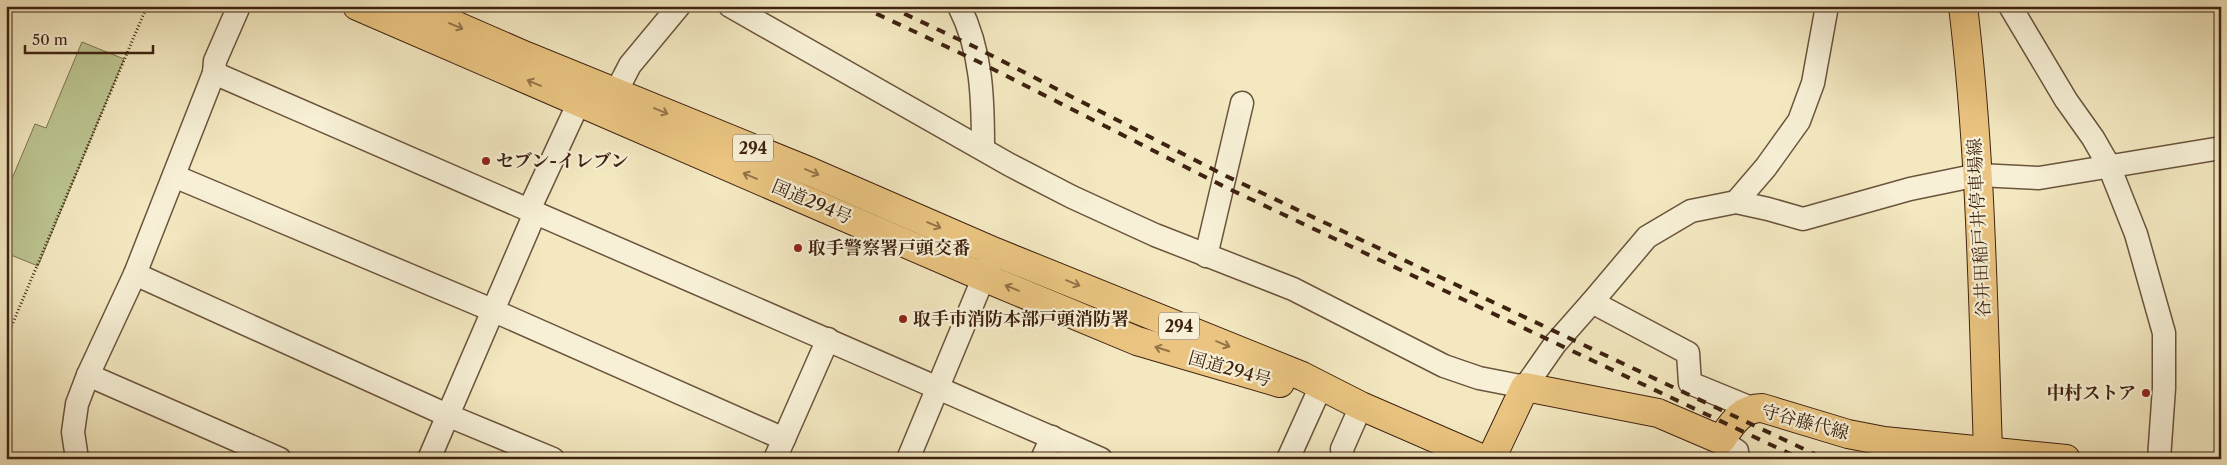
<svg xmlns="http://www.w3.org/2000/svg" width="2227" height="465" font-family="'Libre Caslon Text','Noto Serif JP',serif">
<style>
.park{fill:#bcc591;stroke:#7d7450}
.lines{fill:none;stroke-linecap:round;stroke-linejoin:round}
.minor-casing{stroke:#6b543c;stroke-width:25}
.major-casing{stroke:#3e2210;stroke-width:30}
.highway-casing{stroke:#3e2210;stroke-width:30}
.path{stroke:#3e2210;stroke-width:3;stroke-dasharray:1 2.5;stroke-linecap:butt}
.minor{stroke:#f7f0d6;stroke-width:22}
.major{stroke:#eac480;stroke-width:28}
.highway{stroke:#eac480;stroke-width:28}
.rail{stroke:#3e2210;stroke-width:4;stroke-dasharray:9 9;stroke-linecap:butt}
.oneway{stroke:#947348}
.poi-dot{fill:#8f2418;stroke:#f7f0d6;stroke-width:2}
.labels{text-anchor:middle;stroke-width:4.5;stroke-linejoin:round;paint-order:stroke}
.shield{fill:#f7f0d6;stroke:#76604b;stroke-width:1}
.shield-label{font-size:16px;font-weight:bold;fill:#3e2210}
.poi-label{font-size:18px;font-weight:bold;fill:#3e2210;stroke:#f7f0d6;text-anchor:start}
.street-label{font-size:18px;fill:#3e2210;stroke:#f7f0d6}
</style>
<rect width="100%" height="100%" fill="#f3e8c0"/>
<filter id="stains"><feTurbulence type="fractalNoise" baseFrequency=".004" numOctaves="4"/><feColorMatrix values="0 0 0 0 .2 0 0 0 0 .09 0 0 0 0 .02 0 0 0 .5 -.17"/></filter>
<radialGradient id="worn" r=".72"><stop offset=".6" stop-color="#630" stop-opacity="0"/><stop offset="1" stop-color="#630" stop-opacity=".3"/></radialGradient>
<polygon class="park" points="82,42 124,59 38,266 6,253 6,193 35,124 46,128"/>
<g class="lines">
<defs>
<g id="minor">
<polyline points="730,6 1010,165 1072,197 1155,235 1293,289 1444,366 1479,378 1525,387 1555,344 1592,302"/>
<path d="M959,6C982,51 983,99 983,148"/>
<polyline points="2010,6 2066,100 2093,138 2109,166 2136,234 2164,333 2164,388 2159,459"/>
<polyline points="214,73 1101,459"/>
<polyline points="616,92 630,65 679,6"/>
<polyline points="174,176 492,310 784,439"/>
<polyline points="1736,202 1766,167 1799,121 1813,83 1827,6"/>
<polyline points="529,210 579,102"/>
<polyline points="1206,256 1242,103"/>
<polyline points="135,274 447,415 553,459"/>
<polyline points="88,375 280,459"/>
<polyline points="1751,408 1690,383 1688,353 1592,302 1647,237 1691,211 1736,202 1768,209 1803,219 1910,189 1978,175 2039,178 2221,148"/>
<polyline points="1721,440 1737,451 1738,459"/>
<polyline points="77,459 73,432 77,404 88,375 135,274 214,73 215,61 239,6"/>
<polyline points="429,459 535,213"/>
<polyline points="775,459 828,339"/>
<polyline points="908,459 990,262"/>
<polyline points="1042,459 1052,437"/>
<polyline points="1288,459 1321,386"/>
<polyline points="1343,459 1342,449 1361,406"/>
</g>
<g id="major">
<path d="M1963,6C1981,154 1983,303 1988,451"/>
<path d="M1491,459L1525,387L1658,413L1721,440C1732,424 1741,408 1762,408L1848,434L1884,441L2066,459"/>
</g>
<g id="highway">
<polyline points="357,6 983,277 1137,341 1280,383"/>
<polyline points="411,6 526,56 811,172 995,252 1302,376 1361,406 1483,459"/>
</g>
</defs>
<use href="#minor" class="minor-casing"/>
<use href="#major" class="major-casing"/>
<use href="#highway" class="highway-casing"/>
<polyline class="path" points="6,339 147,6"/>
<use href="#minor" class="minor"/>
<use href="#major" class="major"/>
<use href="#highway" class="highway"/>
<g class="rail">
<polyline points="860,6 977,61 1223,186 1801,459"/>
<polyline points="888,6 975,47 1226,176 1825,459"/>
</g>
</g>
<defs><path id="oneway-shaft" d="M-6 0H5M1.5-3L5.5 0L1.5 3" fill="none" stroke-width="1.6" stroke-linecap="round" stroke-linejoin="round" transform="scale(1.25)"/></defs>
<g class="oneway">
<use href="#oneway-shaft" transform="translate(456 26) rotate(23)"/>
<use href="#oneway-shaft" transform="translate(534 83) rotate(-157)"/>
<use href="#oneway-shaft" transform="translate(661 111) rotate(23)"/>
<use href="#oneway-shaft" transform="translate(812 172) rotate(23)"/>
<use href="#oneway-shaft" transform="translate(750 176) rotate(-157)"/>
<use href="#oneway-shaft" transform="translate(934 225) rotate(23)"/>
<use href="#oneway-shaft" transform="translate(1073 283) rotate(22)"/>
<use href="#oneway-shaft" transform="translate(1012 288) rotate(-158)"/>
<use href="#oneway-shaft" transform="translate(1223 344) rotate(22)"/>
<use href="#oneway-shaft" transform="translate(1162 349) rotate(-162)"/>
</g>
<g class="poi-dot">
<circle cx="486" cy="161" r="5"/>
<circle cx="798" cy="248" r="5"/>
<circle cx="903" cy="319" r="5"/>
<circle cx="2146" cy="393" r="5"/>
</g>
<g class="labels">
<g class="shield">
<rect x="733" y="134.5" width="40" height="27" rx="4"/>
<rect x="1159" y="312.5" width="40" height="27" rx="4"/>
</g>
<g class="shield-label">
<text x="753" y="154">294</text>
<text x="1179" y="332">294</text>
</g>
<g class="poi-label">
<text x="496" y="167">セブン-イレブン</text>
<text x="808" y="254">取手警察署戸頭交番</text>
<text x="913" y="325">取手市消防本部戸頭消防署</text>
<text x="2136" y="399" text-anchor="end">中村ストア</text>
</g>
<g class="street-label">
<text transform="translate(812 202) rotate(23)" y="6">国道294号</text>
<text transform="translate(1979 228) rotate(-93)" y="6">谷井田稲戸井停車場線</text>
<text transform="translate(1230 369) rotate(16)" y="6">国道294号</text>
<text transform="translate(1805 422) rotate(15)" y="6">守谷藤代線</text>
</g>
</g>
<rect width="2227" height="465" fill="none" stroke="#f3e8c0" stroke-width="25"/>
<rect x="8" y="8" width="2212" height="450" fill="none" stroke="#3e2210" stroke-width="2.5"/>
<rect x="12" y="12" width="2202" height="440" fill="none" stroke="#3e2210"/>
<path d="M25 45v8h128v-8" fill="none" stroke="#3e2210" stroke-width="2.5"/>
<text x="32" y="45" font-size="15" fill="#3e2210" stroke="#f7f0d6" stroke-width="4" paint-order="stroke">50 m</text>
<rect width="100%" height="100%" filter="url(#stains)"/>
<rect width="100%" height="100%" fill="url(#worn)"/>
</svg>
